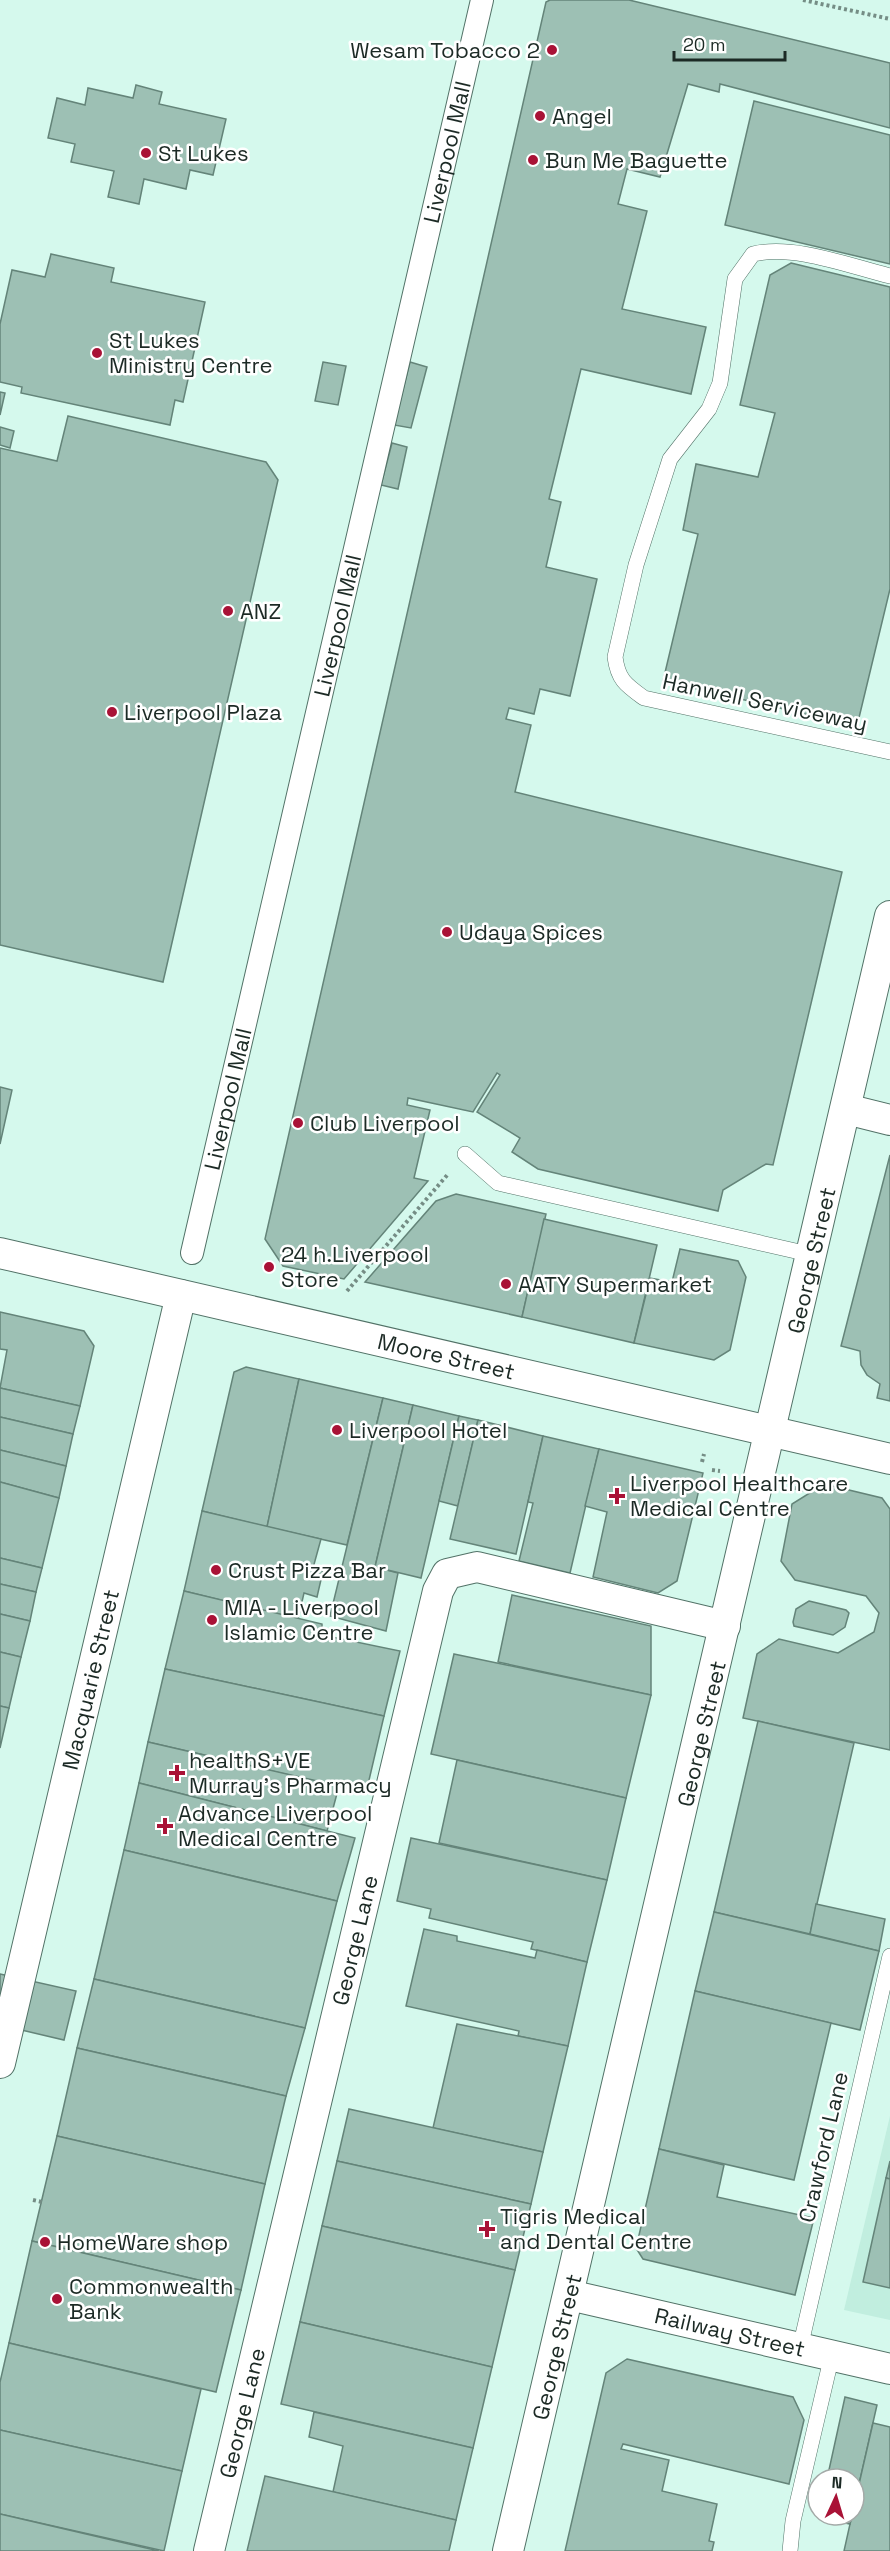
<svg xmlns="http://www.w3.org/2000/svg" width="890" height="2551" font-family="'Space Grotesk',sans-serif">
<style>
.built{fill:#c1eedf}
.building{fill:#9dc0b4;stroke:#648479;stroke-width:1.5}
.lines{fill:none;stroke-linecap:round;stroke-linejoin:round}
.service-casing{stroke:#527267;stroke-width:16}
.pedestrian-casing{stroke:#527267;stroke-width:24}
.minor-casing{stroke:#527267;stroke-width:32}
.path{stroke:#758d85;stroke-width:4;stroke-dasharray:3 3;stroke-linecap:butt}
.service{stroke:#fff;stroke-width:15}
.pedestrian{stroke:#fff;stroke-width:22}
.minor{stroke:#fff;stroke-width:30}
.poi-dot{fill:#a91236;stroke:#fff;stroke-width:2}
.labels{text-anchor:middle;stroke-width:5;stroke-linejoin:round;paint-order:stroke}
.poi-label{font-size:22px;fill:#1c2a25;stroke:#fff;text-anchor:start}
.street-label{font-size:22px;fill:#1c2a25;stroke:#fff}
</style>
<rect width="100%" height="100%" fill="#d5f9ed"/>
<polygon class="built" points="890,2116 890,2320 844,2310"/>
<g class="building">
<polygon points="550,0 629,0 890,63 890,128 720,84 719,92 688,84 660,177 627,169 618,204 647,211 622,309 706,327 691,394 581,369 549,499 561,502 546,567 597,579 570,696 540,689 534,714 509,708 506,719 531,725 515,792 842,872 773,1165 766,1164 723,1190 718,1211 538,1169 512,1152 520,1138 477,1112 500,1075 497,1073 473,1112 408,1098 407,1105 430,1110 414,1178 428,1181 344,1279 283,1266 265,1239 546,2"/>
<polygon points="136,85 162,92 159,104 226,119 213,175 190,170 186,189 144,179 139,204 108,197 114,171 71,162 75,144 48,138 57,98 85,105 88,88 133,98"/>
<polygon points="754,101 890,135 890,264 725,225"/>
<polygon points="51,254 114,268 111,282 205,302 183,402 175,400 170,425 21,393 22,387 0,382 0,324 12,270 45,277"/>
<polygon points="791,263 890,287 890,589 857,726 663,681 698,534 683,530 696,464 758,477 775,413 740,405 770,275"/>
<polygon points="323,362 346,366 338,405 315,401"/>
<polygon points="410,362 427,367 411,428 394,425"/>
<polygon points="0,392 5,393 0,415"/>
<polygon points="68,416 266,462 278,480 163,982 0,945 0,448 57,461"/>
<polygon points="0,427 14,431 10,448 0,445"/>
<polygon points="392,443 407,447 398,489 381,485"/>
<polygon points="0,1087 12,1090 0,1144"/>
<polygon points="890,1155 890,1401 877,1398 880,1384 867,1375 861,1365 860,1351 841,1346"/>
<polygon points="456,1194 546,1214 522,1317 365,1282 436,1201"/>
<polygon points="544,1219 657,1245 634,1343 522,1317"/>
<polygon points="680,1249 738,1261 746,1277 730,1350 714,1360 634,1343 650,1278 672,1282"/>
<polygon points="0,1312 84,1331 94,1346 80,1406 0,1388 7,1350 0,1349"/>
<polygon points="246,1367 299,1379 267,1527 202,1511 234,1372"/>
<polygon points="299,1379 383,1398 347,1545 267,1527"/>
<polygon points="0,1388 80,1406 73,1434 0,1417"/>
<polygon points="383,1398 413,1405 375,1567 398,1573 386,1631 330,1616"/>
<polygon points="413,1405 459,1416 421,1578 375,1567"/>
<polygon points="459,1416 478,1420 458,1506 439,1501"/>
<polygon points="0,1417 73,1434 66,1466 0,1450"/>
<polygon points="478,1420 543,1436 516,1554 450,1539"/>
<polygon points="543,1436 599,1449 570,1573 519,1561 533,1503 528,1502"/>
<polygon points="599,1449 703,1473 677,1581 658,1593 593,1577 607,1512 585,1506"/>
<polygon points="0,1450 66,1466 59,1498 0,1482"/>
<polygon points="0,1482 59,1498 42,1568 0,1558"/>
<polygon points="824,1484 882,1498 890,1509 890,1750 743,1718 757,1654 779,1639 838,1653 874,1632 879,1613 866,1596 795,1580 781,1561 792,1504"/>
<polygon points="202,1511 321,1539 313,1568 323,1571 317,1597 304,1593 298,1619 184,1591"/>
<polygon points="0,1558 42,1568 36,1592 0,1584"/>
<polygon points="0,1584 36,1592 30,1621 0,1614"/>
<polygon points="184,1591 322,1624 322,1635 400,1651 384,1716 165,1669"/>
<polygon points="512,1595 651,1626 651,1695 498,1662"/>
<polygon points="809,1601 846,1610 849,1613 845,1627 833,1635 794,1626 793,1622 796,1609"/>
<polygon points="0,1614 30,1621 21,1657 0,1652"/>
<polygon points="0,1652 21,1657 9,1708 0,1706"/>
<polygon points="454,1654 651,1695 626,1798 431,1754"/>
<polygon points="165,1669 384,1716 366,1793 148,1742"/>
<polygon points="0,1706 9,1708 0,1748"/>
<polygon points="758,1721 854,1743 810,1934 714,1912"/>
<polygon points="148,1742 339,1786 327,1831 139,1783"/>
<polygon points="457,1760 626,1798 607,1880 439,1843"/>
<polygon points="139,1783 355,1838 337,1901 124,1850"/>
<polygon points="411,1838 607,1880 587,1962 531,1949 533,1942 429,1918 431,1909 397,1901"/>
<polygon points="124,1850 337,1901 305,2028 94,1979"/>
<polygon points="816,1904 885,1919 879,1951 810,1934"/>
<polygon points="714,1912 879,1951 860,2030 695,1991"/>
<polygon points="424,1929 457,1936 457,1941 535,1958 537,1950 587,1962 568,2046 518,2036 519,2031 406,2006"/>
<polygon points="0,1974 76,1991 64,2040 0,2025"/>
<polygon points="94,1979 305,2028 286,2096 77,2048"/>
<polygon points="695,1991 831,2023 794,2180 659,2149"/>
<polygon points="457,2024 568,2046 543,2152 433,2128"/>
<polygon points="77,2048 286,2096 265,2184 57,2136"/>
<polygon points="349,2109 543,2152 531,2204 337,2161"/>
<polygon points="57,2136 265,2184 241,2290 32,2241"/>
<polygon points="659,2149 724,2165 717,2197 814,2218 795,2295 643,2259 636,2248"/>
<polygon points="337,2161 531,2204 515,2270 322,2226"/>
<polygon points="890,2161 890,2179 886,2178"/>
<polygon points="886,2178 890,2179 890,2288 863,2282"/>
<polygon points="322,2226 515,2270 492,2367 300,2322"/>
<polygon points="32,2241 241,2290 216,2392 9,2343"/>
<polygon points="300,2322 492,2367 473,2448 281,2404"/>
<polygon points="9,2343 201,2389 182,2471 0,2430 0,2382"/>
<polygon points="627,2359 793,2397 804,2420 789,2484 623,2444 621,2449 669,2460 662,2491 717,2504 709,2541 714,2542 712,2551 565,2551 606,2373"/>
<polygon points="845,2397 877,2405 854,2506 854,2479 827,2479"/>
<polygon points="314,2412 473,2448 456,2520 333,2492 343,2446 309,2437"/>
<polygon points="873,2423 890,2427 890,2551 844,2551 852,2515 854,2515 854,2506"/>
<polygon points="0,2430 182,2471 164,2551 0,2514"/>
<polygon points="265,2476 456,2520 449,2551 247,2551"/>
<polygon points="0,2514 159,2551 0,2551"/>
<polygon points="818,2515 852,2515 850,2524 818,2517"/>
</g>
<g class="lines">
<defs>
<g id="service">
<path d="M890,276C849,266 794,244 753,254L735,279L720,383L709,409L670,459L636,565L615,657C618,680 626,685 644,698L890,752"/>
<polyline points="465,1154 498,1183 813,1255"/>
<polyline points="800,2348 890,1956"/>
<polyline points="790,2551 793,2521 832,2355"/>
</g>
<g id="pedestrian">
<path id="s1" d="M192,1253L482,0"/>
</g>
<g id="minor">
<polyline points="846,1109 890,1120"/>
<path id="s2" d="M0,1253L890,1459"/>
<path id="s3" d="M0,2063L181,1295"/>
<path id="s4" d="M569,2295L890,2369"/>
<path id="s5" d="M209,2551L438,1591L447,1574L477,1567L725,1626"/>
<path id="s6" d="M508,2551C638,2007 766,1462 890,916"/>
</g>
</defs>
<use href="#service" class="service-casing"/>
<use href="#pedestrian" class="pedestrian-casing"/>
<use href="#minor" class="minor-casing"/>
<g class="path">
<polyline points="803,0 890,19"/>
<polyline points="347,1291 449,1173"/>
<polyline points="702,1462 704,1454"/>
<polyline points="712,1470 720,1471"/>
<polyline points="815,1487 820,1477"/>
<polyline points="795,1488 805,1490"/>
<polyline points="33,2200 42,2202"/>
</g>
<use href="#service" class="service"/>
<use href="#pedestrian" class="pedestrian"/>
<use href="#minor" class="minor"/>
</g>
<g class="poi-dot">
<circle cx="552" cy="50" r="6"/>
<circle cx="540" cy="116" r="6"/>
<circle cx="146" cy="153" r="6"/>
<circle cx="533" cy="160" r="6"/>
<circle cx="97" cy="353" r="6"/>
<circle cx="228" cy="611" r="6"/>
<circle cx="112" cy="712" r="6"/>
<circle cx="447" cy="932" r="6"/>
<circle cx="298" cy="1123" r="6"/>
<circle cx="269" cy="1267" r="6"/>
<circle cx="506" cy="1284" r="6"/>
<circle cx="337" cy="1430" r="6"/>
<path d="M614 1487h6v6h6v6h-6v6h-6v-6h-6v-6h6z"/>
<circle cx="216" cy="1570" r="6"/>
<circle cx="212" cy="1620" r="6"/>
<path d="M174 1764h6v6h6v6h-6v6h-6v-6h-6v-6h6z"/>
<path d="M162 1817h6v6h6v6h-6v6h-6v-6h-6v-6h6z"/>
<path d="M484 2220h6v6h6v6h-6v6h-6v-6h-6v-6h6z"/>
<circle cx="45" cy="2242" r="6"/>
<circle cx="57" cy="2299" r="6"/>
</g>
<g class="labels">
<g class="poi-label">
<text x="540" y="58" text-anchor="end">Wesam Tobacco 2</text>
<text x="552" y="124">Angel</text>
<text x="158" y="161">St Lukes</text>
<text x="545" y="168">Bun Me Baguette</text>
<text x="109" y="348">St Lukes<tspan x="109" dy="25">Ministry Centre</tspan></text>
<text x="240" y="619">ANZ</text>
<text x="124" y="720">Liverpool Plaza</text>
<text x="459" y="940">Udaya Spices</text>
<text x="310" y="1131">Club Liverpool</text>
<text x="281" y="1262">24 h.Liverpool<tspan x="281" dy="25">Store</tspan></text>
<text x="518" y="1292">AATY Supermarket</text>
<text x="349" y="1438">Liverpool Hotel</text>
<text x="630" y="1491">Liverpool Healthcare<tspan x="630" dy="25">Medical Centre</tspan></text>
<text x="228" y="1578">Crust Pizza Bar</text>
<text x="224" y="1615">MIA - Liverpool<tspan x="224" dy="25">Islamic Centre</tspan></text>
<text x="189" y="1768">healthS+VE<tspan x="189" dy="25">Murray's Pharmacy</tspan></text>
<text x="178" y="1821">Advance Liverpool<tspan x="178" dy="25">Medical Centre</tspan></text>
<text x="500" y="2224">Tigris Medical<tspan x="500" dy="25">and Dental Centre</tspan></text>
<text x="57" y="2250">HomeWare shop</text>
<text x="69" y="2294">Commonwealth<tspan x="69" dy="25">Bank</tspan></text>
</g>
<g class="street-label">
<text dy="8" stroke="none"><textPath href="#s1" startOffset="1130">Liverpool Mall</textPath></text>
<text dy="8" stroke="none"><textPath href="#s1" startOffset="644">Liverpool Mall</textPath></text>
<text transform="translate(765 702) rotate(12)" y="8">Hanwell Serviceway</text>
<text dy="8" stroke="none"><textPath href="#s1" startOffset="158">Liverpool Mall</textPath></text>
<text dy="8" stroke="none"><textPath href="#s6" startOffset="1326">George Street</textPath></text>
<text dy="8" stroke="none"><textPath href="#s2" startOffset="458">Moore Street</textPath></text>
<text dy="8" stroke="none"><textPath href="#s3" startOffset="394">Macquarie Street</textPath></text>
<text dy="8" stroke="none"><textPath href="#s6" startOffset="840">George Street</textPath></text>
<text dy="8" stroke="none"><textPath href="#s5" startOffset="628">George Lane</textPath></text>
<text transform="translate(823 2147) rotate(-77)" y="8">Crawford Lane</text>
<text dy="8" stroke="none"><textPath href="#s4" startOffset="165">Railway Street</textPath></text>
<text dy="8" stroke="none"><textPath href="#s6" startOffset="210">George Street</textPath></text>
<text dy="8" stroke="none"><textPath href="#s5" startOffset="142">George Lane</textPath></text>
</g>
</g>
<g transform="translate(836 2497) rotate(4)"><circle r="28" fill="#ffffff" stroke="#a4aaa8" stroke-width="1.5"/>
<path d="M0-4.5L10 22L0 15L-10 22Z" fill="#a91236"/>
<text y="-9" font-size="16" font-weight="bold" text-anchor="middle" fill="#1c2a25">N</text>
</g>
<path d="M674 51v9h111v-9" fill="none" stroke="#1c2a25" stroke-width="3"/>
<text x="683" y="51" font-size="18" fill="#1c2a25" stroke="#ffffff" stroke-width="4.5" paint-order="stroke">20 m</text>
</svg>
